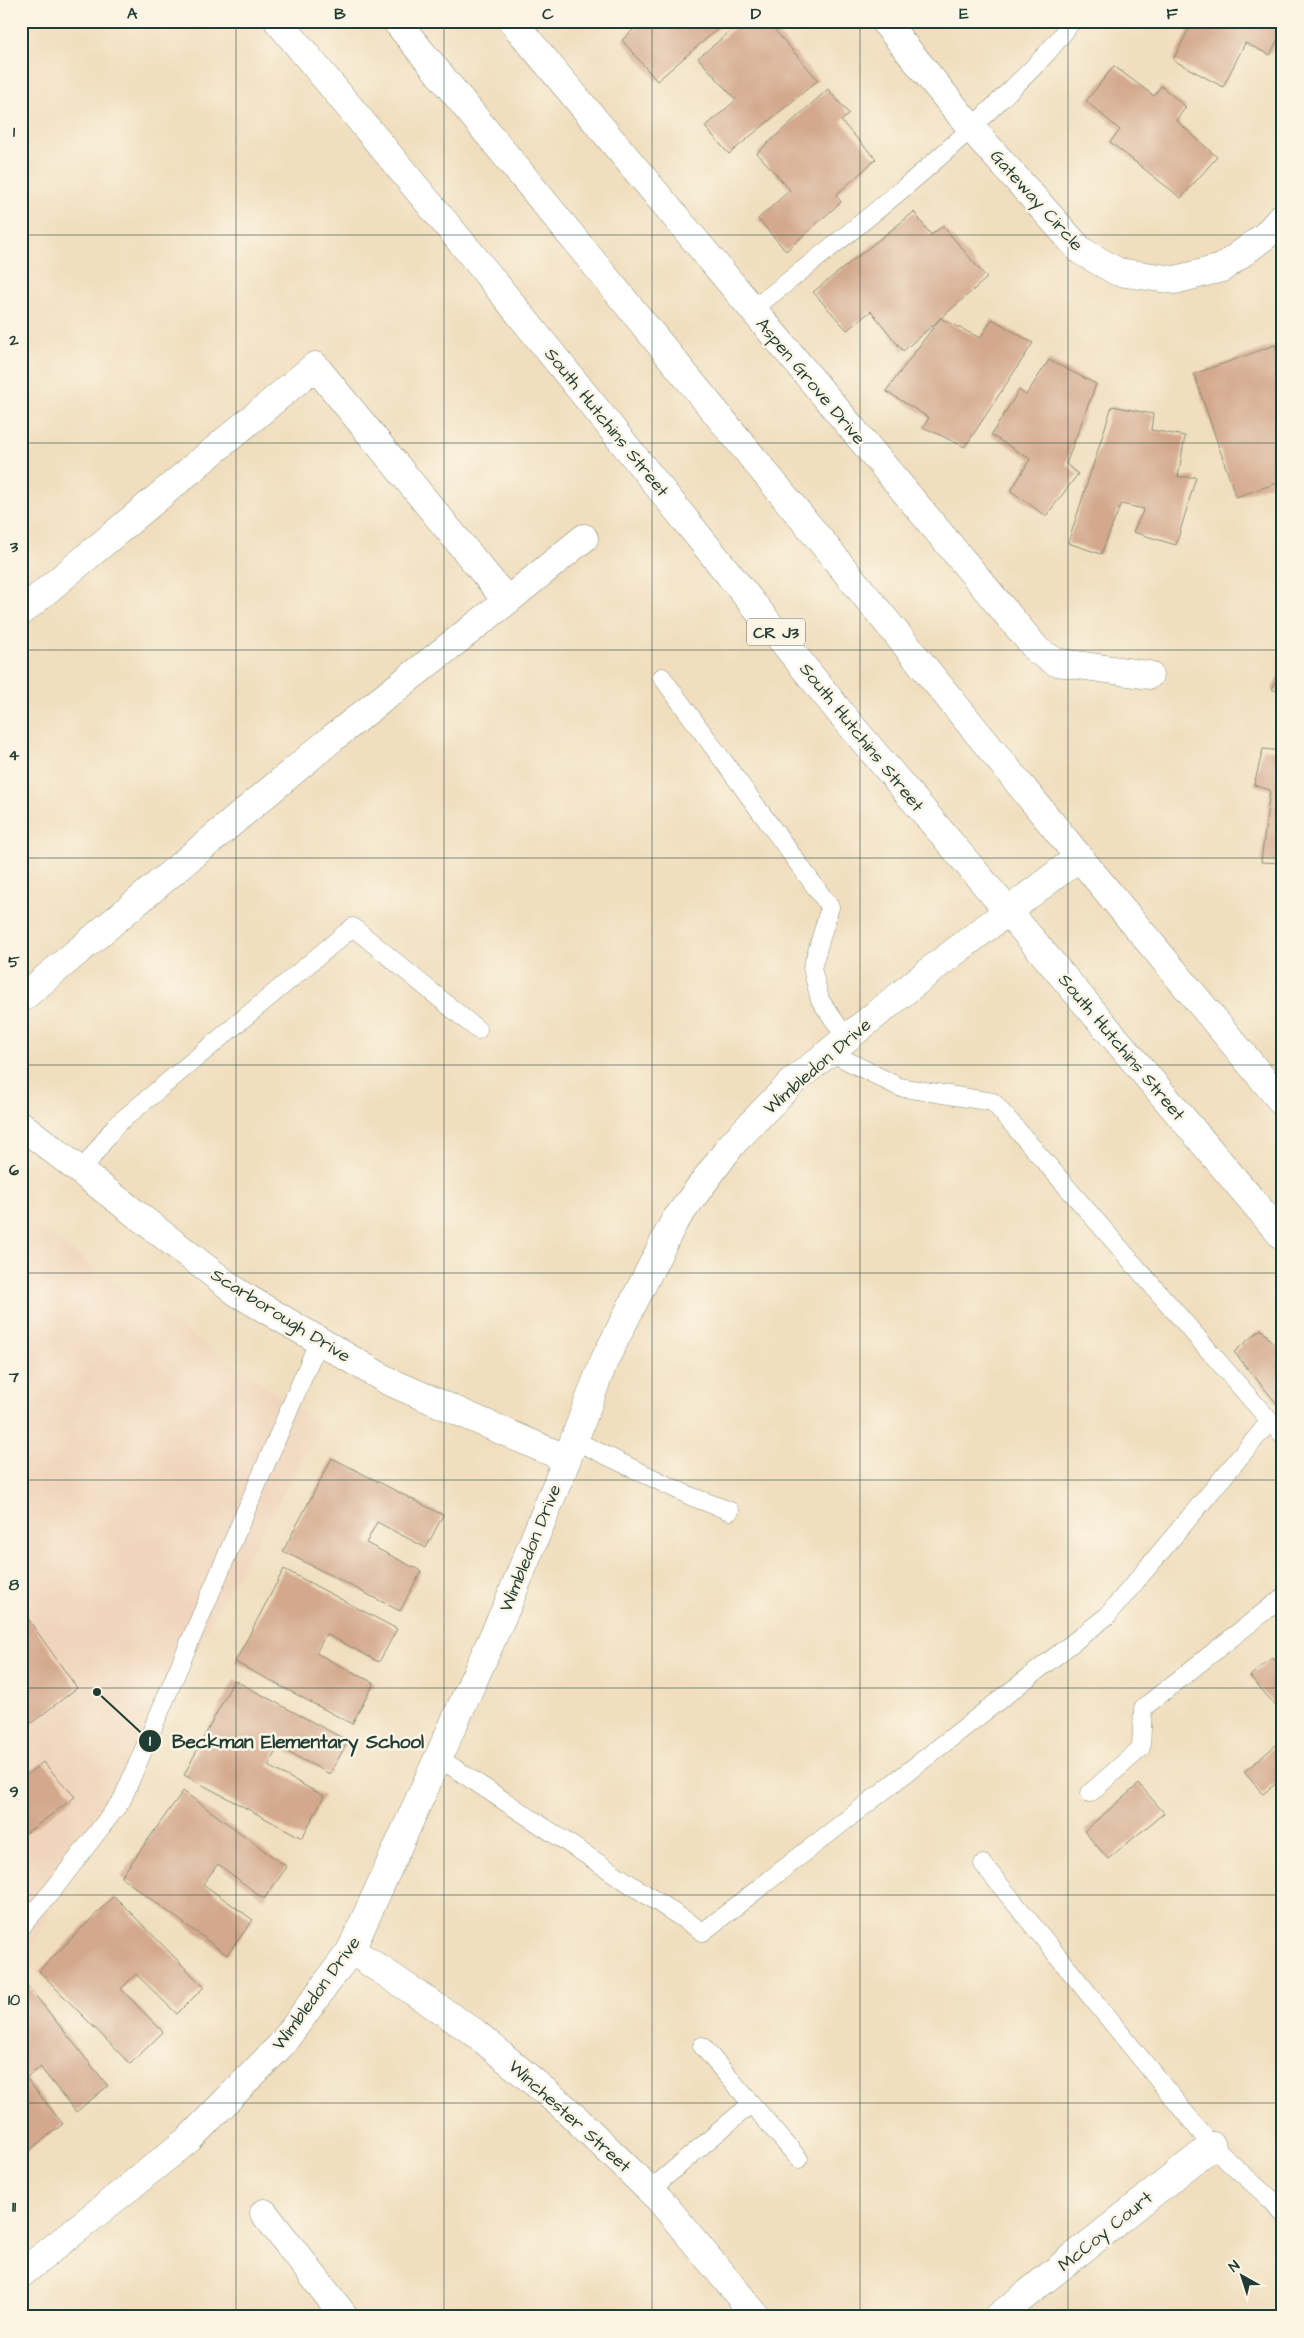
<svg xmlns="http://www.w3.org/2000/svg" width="1304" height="2338" font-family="'Architects Daughter',sans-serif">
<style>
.built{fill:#f0d5bc}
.building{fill:#d3a88c}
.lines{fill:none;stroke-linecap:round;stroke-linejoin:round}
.lane-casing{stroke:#888e79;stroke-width:19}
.street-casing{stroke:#888e79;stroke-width:29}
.primary-casing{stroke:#888e79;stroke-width:29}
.lane{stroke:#fff;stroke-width:18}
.street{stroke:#fff;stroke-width:28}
.primary{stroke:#fff;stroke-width:28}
.grid{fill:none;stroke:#1f3d34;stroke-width:1;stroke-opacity:0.55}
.labels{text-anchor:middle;stroke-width:5;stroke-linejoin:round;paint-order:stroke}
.shield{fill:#fcf5e5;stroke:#617469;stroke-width:1}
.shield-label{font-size:16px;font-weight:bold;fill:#1f3d34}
.street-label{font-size:18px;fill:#1f3d34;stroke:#fcf5e5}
.leader{fill:none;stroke:#1f3d34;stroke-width:2}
.callout-dot{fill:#1f3d34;stroke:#fcf5e5;stroke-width:2}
.mark-label{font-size:15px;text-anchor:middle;font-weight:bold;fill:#fff}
.callout-label{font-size:19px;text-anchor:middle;font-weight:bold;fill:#1f3d34;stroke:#fcf5e5;stroke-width:5;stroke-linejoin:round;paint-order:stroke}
.neatline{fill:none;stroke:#1f3d34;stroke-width:2}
.grid-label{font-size:16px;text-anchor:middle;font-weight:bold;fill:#1f3d34}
</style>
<rect width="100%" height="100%" fill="#fcf5e5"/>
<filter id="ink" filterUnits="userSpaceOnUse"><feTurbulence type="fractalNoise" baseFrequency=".02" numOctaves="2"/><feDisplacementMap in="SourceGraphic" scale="10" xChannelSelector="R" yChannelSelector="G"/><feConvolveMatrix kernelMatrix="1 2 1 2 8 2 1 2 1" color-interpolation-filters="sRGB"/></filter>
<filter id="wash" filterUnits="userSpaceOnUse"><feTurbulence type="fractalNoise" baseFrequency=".0096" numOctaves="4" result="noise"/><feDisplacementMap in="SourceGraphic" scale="20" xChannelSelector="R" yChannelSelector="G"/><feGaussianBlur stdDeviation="1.12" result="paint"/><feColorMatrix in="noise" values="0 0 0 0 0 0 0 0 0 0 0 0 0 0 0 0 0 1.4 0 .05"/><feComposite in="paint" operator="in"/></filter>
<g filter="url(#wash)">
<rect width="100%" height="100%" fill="#f0debe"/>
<polygon class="built" points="21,1216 321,1425 25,1959 21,1962"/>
<g id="blocks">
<g class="building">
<polygon points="643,21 727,21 657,81 622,40"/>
<polygon points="743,21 767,21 818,80 729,154 705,127 736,100 698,58"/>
<polygon points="1193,21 1283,21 1283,29 1270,55 1245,43 1223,87 1173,60"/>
<polygon points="1114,66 1154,96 1161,86 1186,107 1176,120 1217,157 1181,198 1110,142 1120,130 1086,101"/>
<polygon points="828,89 849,114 841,121 876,159 836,195 841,202 786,251 758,219 790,190 757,153"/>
<polygon points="914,212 931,235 943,226 987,278 903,351 871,311 847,330 813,292"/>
<polygon points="940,318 980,338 992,319 1033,343 965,447 923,427 929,418 886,391"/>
<polygon points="1275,345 1283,367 1283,481 1236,497 1194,374"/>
<polygon points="1049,360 1096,384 1066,464 1078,474 1046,516 1011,491 1030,459 991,435 1019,390 1026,395"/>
<polygon points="1112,406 1153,414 1151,430 1185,436 1178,477 1196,477 1176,545 1133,532 1144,509 1121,504 1101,554 1068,543"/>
<polygon points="1283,666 1283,694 1272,689"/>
<polygon points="1263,749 1283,751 1283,863 1261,862 1270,790 1254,785"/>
<polygon points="1261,1329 1283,1355 1283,1411 1234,1352"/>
<polygon points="332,1458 443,1515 426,1548 377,1522 366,1543 421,1571 400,1611 283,1551"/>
<polygon points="284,1569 397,1629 379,1662 326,1634 316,1653 374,1683 352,1724 235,1662"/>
<polygon points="21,1609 77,1688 21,1731"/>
<polygon points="1282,1654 1283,1710 1281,1712 1250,1676 1272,1658 1274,1660"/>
<polygon points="234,1680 348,1741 330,1774 278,1747 268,1766 324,1796 302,1838 184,1775"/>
<polygon points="1283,1739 1283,1778 1263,1794 1244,1772"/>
<polygon points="43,1762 75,1797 21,1837 21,1779"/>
<polygon points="1139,1784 1164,1813 1108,1859 1084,1831"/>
<polygon points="183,1791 287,1867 264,1899 218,1864 203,1884 253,1920 227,1955 121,1877"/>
<polygon points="114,1896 204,1987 177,2014 136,1974 121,1989 163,2032 130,2064 39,1971"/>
<polygon points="27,1985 108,2086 76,2112 40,2067 26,2078 63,2124 26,2153 21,2147 21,1990"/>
</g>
</g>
</g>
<g filter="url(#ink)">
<use href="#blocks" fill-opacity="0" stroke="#888e79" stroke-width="1"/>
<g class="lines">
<defs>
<g id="lane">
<path d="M752,310C836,243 922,178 998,102C1025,76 1051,52 1072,21"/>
<polyline points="662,677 830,907 812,968 820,1000 847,1039"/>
<polyline points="830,1052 899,1087 993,1102 1283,1436"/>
<polyline points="81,1172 115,1126 353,927 478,1030"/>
<polyline points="574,1440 690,1496 730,1511"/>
<polyline points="439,1758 703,1932 1107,1616 1270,1421"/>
<polyline points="1090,1793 1141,1748 1143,1708 1283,1597"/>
<polyline points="983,1864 1212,2146 1271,2200 1283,2214"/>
<polyline points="21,1927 53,1890 122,1800 319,1340"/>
<polyline points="702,2046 799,2159"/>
<polyline points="650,2190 751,2104"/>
</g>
<g id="street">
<polyline points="512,21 1038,651 1056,662 1149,675"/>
<polyline points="884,21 972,129 1081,251 1118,272 1175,280 1222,268 1265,236 1283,216"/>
<polyline points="507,601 584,538"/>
<polyline points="21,612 315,366 507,601 334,737 21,999"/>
<polyline points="21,1125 238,1293 388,1381 567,1459"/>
<polyline points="351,1950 474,2032 565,2108 660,2200 757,2317"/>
<polyline points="264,2213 345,2317"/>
<polyline points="21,2274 189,2139 281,2045 351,1950 507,1606 567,1459 604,1361 674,1222 732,1144 790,1084 936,966 1079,857"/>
<polyline points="998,2317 1212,2146"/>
</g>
<g id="primary">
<polyline points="278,21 481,266 843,716 1283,1237"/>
<polyline points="396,21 1079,857 1283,1103"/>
</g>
</defs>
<use href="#lane" class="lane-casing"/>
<use href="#street" class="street-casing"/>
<use href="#primary" class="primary-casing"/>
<use href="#lane" class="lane"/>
<use href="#street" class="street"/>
<use href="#primary" class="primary"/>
</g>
</g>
<path class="grid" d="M236,21V2317M444,21V2317M652,21V2317M860,21V2317M1068,21V2317M21,235H1283M21,443H1283M21,650H1283M21,858H1283M21,1065H1283M21,1273H1283M21,1480H1283M21,1688H1283M21,1895H1283M21,2103H1283"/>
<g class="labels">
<rect class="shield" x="747" y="618.5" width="58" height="27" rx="4"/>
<g class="shield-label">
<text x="776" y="638">CR J3</text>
</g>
<g class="street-label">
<text transform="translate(1037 200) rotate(48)" y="6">Gateway Circle</text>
<text transform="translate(811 381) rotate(50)" y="6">Aspen Grove Drive</text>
<text transform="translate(607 422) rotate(51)" y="6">South Hutchins Street</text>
<text transform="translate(862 737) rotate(51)" y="6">South Hutchins Street</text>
<text transform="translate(1122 1047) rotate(50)" y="6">South Hutchins Street</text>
<text transform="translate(817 1066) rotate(-41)" y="6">Wimbledon Drive</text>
<text transform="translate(281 1315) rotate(32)" y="6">Scarborough Drive</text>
<text transform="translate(530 1548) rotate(-68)" y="6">Wimbledon Drive</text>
<text transform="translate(316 1993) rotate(-54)" y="6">Wimbledon Drive</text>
<text transform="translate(570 2116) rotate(42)" y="6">Winchester Street</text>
<text transform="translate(1105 2231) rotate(-39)" y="6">McCoy Court</text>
</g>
</g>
<path class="leader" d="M97 1692L150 1741"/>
<g class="callout-dot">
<circle cx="97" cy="1692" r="5"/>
<circle cx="150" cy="1741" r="12"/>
</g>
<g class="mark-label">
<text x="150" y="1746">1</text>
</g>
<g class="callout-label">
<text x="298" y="1748">Beckman Elementary School</text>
</g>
<rect width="1304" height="2338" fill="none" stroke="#fcf5e5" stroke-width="55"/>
<g transform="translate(1242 2276) rotate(321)" stroke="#fcf5e5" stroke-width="4" paint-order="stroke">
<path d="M0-4L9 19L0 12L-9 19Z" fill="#1f3d34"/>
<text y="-8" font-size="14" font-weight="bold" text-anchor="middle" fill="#1f3d34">N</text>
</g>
<rect x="28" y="28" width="1248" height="2282" class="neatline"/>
<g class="grid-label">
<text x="132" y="19">A</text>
<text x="340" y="19">B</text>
<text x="548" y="19">C</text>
<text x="756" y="19">D</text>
<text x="964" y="19">E</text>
<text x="1172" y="19">F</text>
<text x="14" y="137">1</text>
<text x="14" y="345">2</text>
<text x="14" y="552">3</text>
<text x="14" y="760">4</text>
<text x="14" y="967">5</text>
<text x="14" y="1175">6</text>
<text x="14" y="1382">7</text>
<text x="14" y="1590">8</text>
<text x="14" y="1797">9</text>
<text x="14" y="2005">10</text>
<text x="14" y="2212">11</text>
</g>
</svg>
